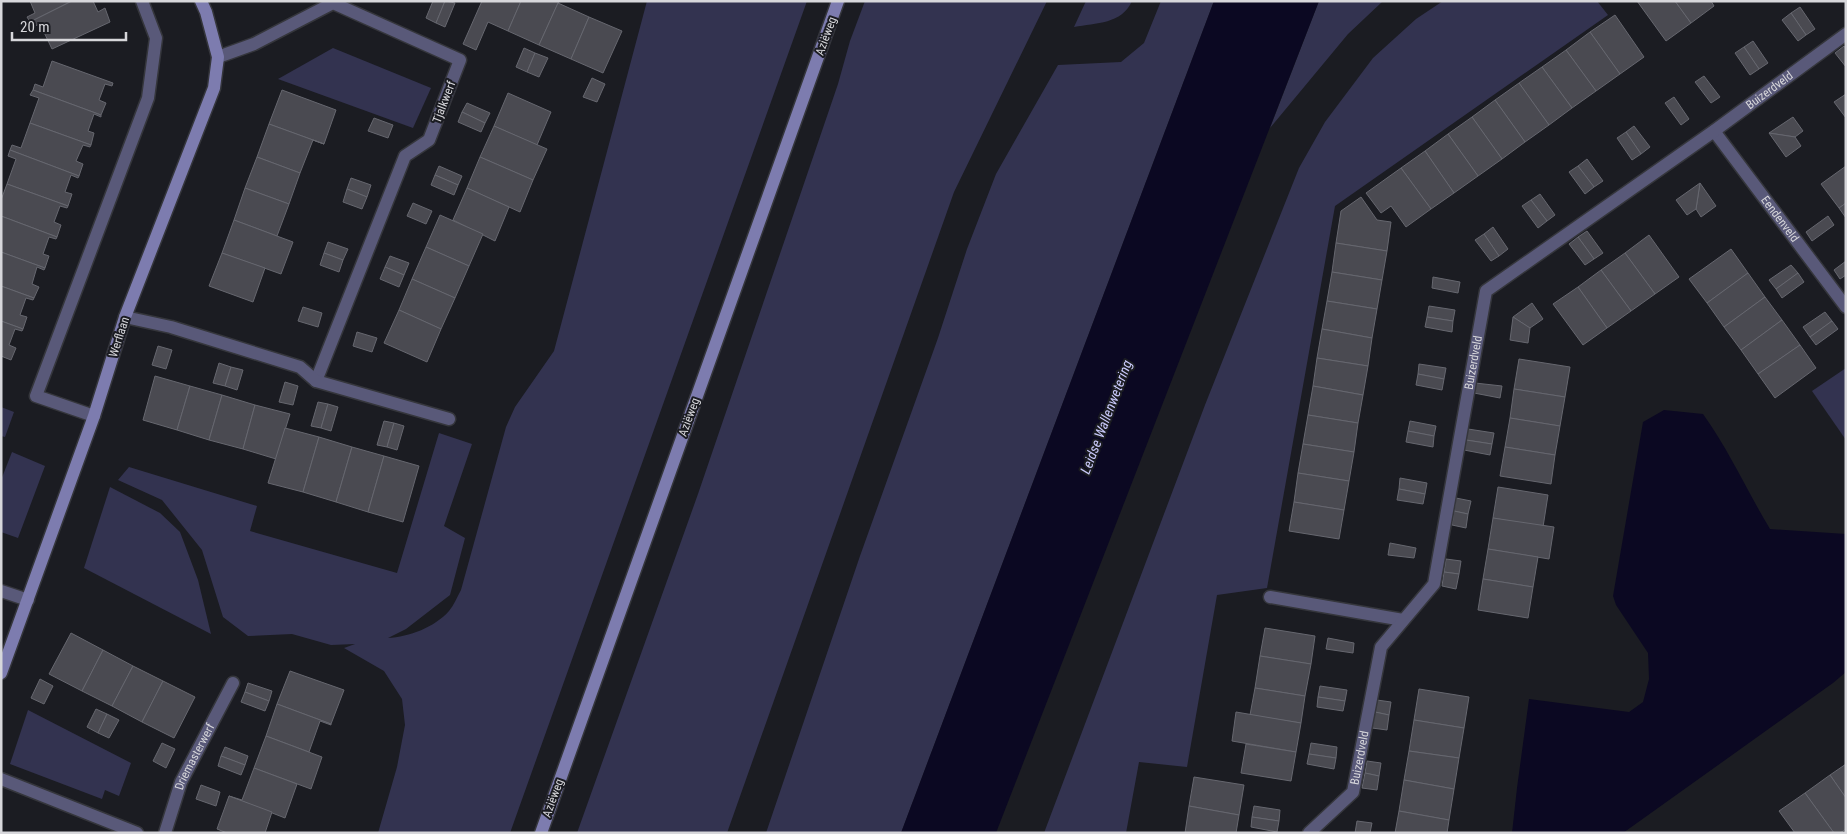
<svg xmlns="http://www.w3.org/2000/svg" width="1847" height="834" font-family="'Roboto Condensed',sans-serif">
<style>
.green{fill:#333350}
.water{fill:#0b0822}
.building{fill:#4a4a51;stroke:#66676f}
.lines{fill:none;stroke-linecap:round;stroke-linejoin:round}
.lane-casing{stroke:#35363c;stroke-width:15}
.street-casing{stroke:#35363c;stroke-width:15}
.secondary-casing{stroke:#35363c;stroke-width:15}
.lane{stroke:#595979;stroke-width:12}
.street{stroke:#595979;stroke-width:12}
.secondary{stroke:#7d7caf;stroke-width:12}
.labels{text-anchor:middle;stroke-width:4;stroke-linejoin:round;paint-order:stroke}
.street-label{font-size:12px;fill:#d7d7db;stroke:#1b1c22}
.water-label{font-size:14px;font-style:italic;fill:#cacafb;stroke:#1b1c22}
</style>
<rect width="100%" height="100%" fill="#1b1c22"/>
<g class="green">
<path d="M647,1H807L510,833H378L397,767L405,725L402,699L384,671L344,648L355,644L331,645L292,634L248,636L223,617L202,550L162,500L118,480L129,467L257,506L250,531L397,573L439,433L472,444L444,526L465,538L450,595L406,629L388,638C409,637 435,627 449,611C454,605 457,597 461,590L506,427L515,407L554,351Z"/>
<polygon points="865,1 1047,1 954,192 727,833 577,833 698,494 838,84 850,41"/>
<path d="M1086,1H1132C1122,24 1096,23 1074,27Z"/>
<polygon points="1161,1 1214,1 901,833 766,833 860,556 938,338 967,249 996,174 1058,65 1121,62 1144,43"/>
<polygon points="1319,1 1383,1 1348,34 1270,128"/>
<polygon points="1443,1 1597,1 1608,15 1335,206 1267,588 1217,595 1187,767 1139,762 1126,833 1044,833 1205,405 1299,168 1325,122 1373,58 1416,19"/>
<polygon points="333,48 431,88 413,128 278,79"/>
<polygon points="1846,368 1846,440 1812,391"/>
<polygon points="1,407 14,412 5,437 1,436"/>
<polygon points="12,452 45,466 18,538 1,532 1,480"/>
<polygon points="110,487 160,513 180,532 198,580 211,634 84,568"/>
<polygon points="28,710 131,763 119,796 105,790 102,799 10,764"/>
</g>
<g class="water">
<polygon points="1214,1 1319,1 996,833 901,833"/>
<path d="M1664,410L1703,414C1729,450 1747,491 1770,529L1846,534V672L1833,683L1623,833H1512L1517,788L1529,699L1629,712L1643,702L1649,679L1648,653L1616,605L1613,596L1643,422Z"/>
</g>
<g class="building">
<polygon points="30,1 72,1 30,22 27,17 35,13"/>
<polygon points="72,1 93,1 98,12 105,8 110,22 52,49 40,24 32,27 30,22"/>
<polygon points="433,1 445,1 436,23 426,18"/>
<polygon points="445,1 455,3 445,27 436,23"/>
<polygon points="482,1 521,1 508,31 488,22 476,50 463,44"/>
<polygon points="521,1 559,1 539,45 508,31"/>
<polygon points="1637,1 1675,1 1691,23 1666,41"/>
<polygon points="1675,1 1711,1 1714,6 1691,23"/>
<polygon points="558,3 589,17 571,59 539,45"/>
<polygon points="1800,7 1815,29 1806,35 1791,13"/>
<polygon points="1791,13 1806,35 1798,41 1782,20"/>
<polygon points="1615,15 1644,57 1620,74 1590,32"/>
<polygon points="589,17 622,31 603,73 571,59"/>
<polygon points="1590,32 1620,74 1596,91 1566,50"/>
<polygon points="1753,41 1768,63 1759,69 1744,47"/>
<polygon points="1844,46 1846,49 1846,67 1835,53"/>
<polygon points="1744,47 1759,69 1750,75 1735,53"/>
<polygon points="524,48 535,53 527,72 516,67"/>
<polygon points="1566,50 1596,91 1572,108 1542,67"/>
<polygon points="535,53 548,58 539,77 527,72"/>
<polygon points="52,61 113,83 112,86 105,84 99,100 106,103 101,115 33,90 35,84 43,87"/>
<polygon points="1542,67 1572,108 1549,125 1519,83"/>
<polygon points="1704,76 1720,97 1711,103 1695,82"/>
<polygon points="592,78 605,84 597,102 583,97"/>
<polygon points="1519,83 1549,125 1525,142 1495,100"/>
<polygon points="33,90 101,115 101,117 94,114 88,131 94,133 91,145 30,123 39,98 30,95"/>
<polygon points="282,90 336,110 324,144 269,124"/>
<polygon points="508,93 551,112 537,145 494,126"/>
<polygon points="1846,94 1846,118 1834,102"/>
<polygon points="1674,97 1689,119 1681,125 1665,103"/>
<polygon points="1495,100 1525,142 1502,159 1472,117"/>
<polygon points="467,103 490,113 485,123 462,112"/>
<polygon points="462,112 485,123 481,132 458,122"/>
<polygon points="1472,117 1502,159 1478,176 1448,134"/>
<polygon points="1793,117 1803,131 1795,137 1769,133"/>
<polygon points="374,118 393,125 388,138 368,131"/>
<polygon points="30,123 91,145 90,147 83,145 76,161 83,164 79,176 10,150 12,145 21,148"/>
<polygon points="269,124 324,144 313,140 300,173 257,157"/>
<polygon points="494,126 547,149 533,180 480,157"/>
<polygon points="1634,126 1650,147 1641,154 1626,132"/>
<polygon points="1626,132 1641,154 1632,160 1617,138"/>
<polygon points="1769,133 1795,137 1801,146 1786,157"/>
<polygon points="1448,134 1478,176 1454,193 1425,151"/>
<polygon points="10,150 79,176 78,178 71,175 65,192 72,194 68,206 7,184 16,159 8,156"/>
<polygon points="1425,151 1454,193 1431,209 1401,168"/>
<polygon points="257,157 300,173 289,204 245,188"/>
<polygon points="480,157 533,180 520,212 467,188"/>
<polygon points="1587,159 1603,181 1594,187 1578,166"/>
<polygon points="439,166 462,176 458,185 435,175"/>
<polygon points="1578,166 1594,187 1585,194 1569,172"/>
<polygon points="1846,166 1846,203 1839,208 1821,184"/>
<polygon points="1401,168 1431,209 1406,227 1391,206 1381,213 1366,193"/>
<polygon points="435,175 458,185 454,195 431,185"/>
<polygon points="351,178 371,185 367,197 347,189"/>
<polygon points="1700,183 1716,206 1701,217 1696,209"/>
<polygon points="1700,183 1696,209 1687,215 1676,200"/>
<polygon points="7,184 68,206 67,208 60,206 54,222 61,225 57,237 1,216 1,200"/>
<polygon points="245,188 289,204 277,236 234,220"/>
<polygon points="467,188 509,207 495,241 453,220"/>
<polygon points="347,189 367,197 362,209 343,202"/>
<polygon points="1540,194 1555,215 1547,221 1531,200"/>
<polygon points="1361,197 1377,220 1391,222 1387,251 1336,243 1341,211"/>
<polygon points="1531,200 1547,221 1538,228 1522,206"/>
<polygon points="413,203 432,211 426,224 407,216"/>
<polygon points="1846,203 1846,218 1839,208"/>
<polygon points="440,215 483,234 469,266 426,247"/>
<polygon points="1,216 57,237 56,239 49,237 43,254 49,256 45,268 1,252"/>
<polygon points="1828,216 1834,225 1812,241 1806,232"/>
<polygon points="234,220 293,242 281,274 222,253"/>
<polygon points="1493,227 1508,249 1499,256 1484,234"/>
<polygon points="1587,231 1603,253 1594,259 1578,237"/>
<polygon points="1484,234 1499,256 1491,261 1475,240"/>
<polygon points="1649,235 1679,277 1655,294 1625,253"/>
<polygon points="1578,237 1594,259 1585,265 1569,244"/>
<polygon points="328,242 348,249 343,260 324,253"/>
<polygon points="1336,243 1387,251 1382,280 1332,272"/>
<polygon points="426,247 469,266 455,298 412,279"/>
<polygon points="1731,249 1748,273 1707,303 1689,279"/>
<polygon points="1,252 45,268 44,270 37,267 32,284 39,287 34,298 1,286"/>
<polygon points="222,253 265,268 253,302 209,286"/>
<polygon points="324,253 343,260 339,272 320,265"/>
<polygon points="1625,253 1655,294 1631,311 1601,270"/>
<polygon points="390,256 409,263 404,275 385,267"/>
<polygon points="1846,261 1846,275 1840,279 1834,270"/>
<polygon points="1791,265 1798,273 1776,289 1769,280"/>
<polygon points="385,267 404,275 399,287 380,279"/>
<polygon points="1601,270 1631,311 1607,328 1578,287"/>
<polygon points="1332,272 1382,280 1377,309 1327,301"/>
<polygon points="1748,273 1765,297 1724,327 1707,303"/>
<polygon points="1798,273 1804,282 1782,298 1776,289"/>
<polygon points="1433,277 1460,282 1458,293 1432,288"/>
<polygon points="412,279 455,298 441,329 399,310"/>
<polygon points="1,286 34,298 33,300 26,298 20,315 27,317 23,329 1,321"/>
<polygon points="1578,287 1607,328 1583,345 1553,304"/>
<polygon points="1765,297 1782,320 1741,350 1724,327"/>
<polygon points="1327,301 1377,309 1372,338 1322,329"/>
<polygon points="1532,303 1543,319 1530,328 1513,317"/>
<polygon points="1429,306 1455,310 1453,321 1427,317"/>
<polygon points="303,307 322,313 318,327 298,321"/>
<polygon points="399,310 441,329 427,362 384,343"/>
<polygon points="1825,312 1832,321 1810,337 1803,327"/>
<polygon points="1427,317 1453,321 1452,332 1425,327"/>
<polygon points="1513,317 1530,328 1528,343 1510,340"/>
<polygon points="1782,320 1800,345 1758,374 1741,350"/>
<polygon points="1,321 23,329 22,331 15,329 9,345 16,348 11,360 1,356"/>
<polygon points="1832,321 1838,329 1816,345 1810,337"/>
<polygon points="1322,329 1372,338 1368,366 1317,358"/>
<polygon points="357,332 377,338 372,352 353,346"/>
<polygon points="1800,345 1816,368 1775,398 1758,374"/>
<polygon points="158,346 172,350 166,369 152,365"/>
<polygon points="1317,358 1368,366 1363,395 1313,386"/>
<polygon points="1519,359 1570,367 1565,397 1514,389"/>
<polygon points="219,363 231,367 225,386 213,383"/>
<polygon points="1419,364 1446,368 1444,379 1418,374"/>
<polygon points="231,367 243,370 237,390 225,386"/>
<polygon points="1418,374 1444,379 1442,390 1416,385"/>
<polygon points="155,376 190,386 177,430 143,420"/>
<polygon points="285,382 298,386 293,405 279,402"/>
<polygon points="1475,383 1502,386 1500,398 1474,393"/>
<polygon points="190,386 222,395 209,440 177,430"/>
<polygon points="1313,386 1363,395 1358,423 1308,415"/>
<polygon points="1514,389 1565,397 1560,426 1510,418"/>
<polygon points="222,395 255,405 243,449 209,440"/>
<polygon points="318,402 328,404 321,428 311,426"/>
<polygon points="328,404 338,407 331,431 321,428"/>
<polygon points="255,405 290,414 276,459 243,449"/>
<polygon points="1308,415 1358,423 1354,452 1303,444"/>
<polygon points="1510,418 1560,426 1555,455 1505,447"/>
<polygon points="384,421 394,423 387,447 377,445"/>
<polygon points="1410,421 1436,426 1434,436 1408,431"/>
<polygon points="394,423 404,426 397,450 387,447"/>
<polygon points="285,428 319,437 303,492 268,483"/>
<polygon points="1468,429 1494,433 1492,444 1466,440"/>
<polygon points="1408,431 1434,436 1433,447 1406,442"/>
<polygon points="319,437 352,447 336,502 303,492"/>
<polygon points="1466,440 1492,444 1490,455 1464,450"/>
<polygon points="1303,444 1354,452 1349,481 1298,473"/>
<polygon points="352,447 384,456 368,512 336,502"/>
<polygon points="1505,447 1555,455 1551,484 1500,476"/>
<polygon points="384,456 419,466 403,522 368,512"/>
<polygon points="1298,473 1349,481 1344,510 1294,502"/>
<polygon points="1400,478 1427,483 1425,494 1399,489"/>
<polygon points="1498,487 1548,495 1543,527 1493,518"/>
<polygon points="1399,489 1425,494 1423,504 1397,500"/>
<polygon points="1456,498 1471,501 1468,514 1454,511"/>
<polygon points="1294,502 1344,510 1339,539 1289,531"/>
<polygon points="1454,511 1468,514 1466,528 1452,525"/>
<polygon points="1493,518 1554,527 1549,559 1488,549"/>
<polygon points="1390,543 1416,548 1414,558 1388,555"/>
<polygon points="1488,549 1538,557 1533,587 1483,579"/>
<polygon points="1446,559 1461,561 1459,574 1444,572"/>
<polygon points="1444,572 1459,574 1456,589 1442,586"/>
<polygon points="1483,579 1533,587 1528,618 1478,610"/>
<polygon points="1265,628 1315,636 1311,664 1260,656"/>
<polygon points="71,633 103,650 82,691 49,674"/>
<polygon points="1328,638 1354,643 1353,653 1326,649"/>
<polygon points="103,650 133,666 112,706 82,691"/>
<polygon points="1260,656 1311,664 1305,696 1255,688"/>
<polygon points="133,666 163,681 142,722 112,706"/>
<polygon points="290,671 344,690 331,724 277,704"/>
<polygon points="40,679 53,686 44,704 31,698"/>
<polygon points="163,681 195,697 174,738 142,722"/>
<polygon points="248,683 272,691 269,701 245,692"/>
<polygon points="1320,686 1347,690 1345,701 1318,697"/>
<polygon points="1255,688 1305,696 1301,723 1250,715"/>
<polygon points="1419,689 1469,697 1464,728 1414,720"/>
<polygon points="245,692 269,701 265,711 241,702"/>
<polygon points="1318,697 1345,701 1343,711 1317,707"/>
<polygon points="1377,700 1391,702 1389,715 1375,712"/>
<polygon points="277,704 331,724 331,725 320,721 309,752 266,736"/>
<polygon points="96,709 107,714 98,733 87,727"/>
<polygon points="1236,712 1301,723 1296,752 1232,741"/>
<polygon points="1375,712 1389,715 1387,730 1372,728"/>
<polygon points="107,714 119,720 109,738 98,733"/>
<polygon points="1414,720 1464,728 1459,758 1409,751"/>
<polygon points="266,736 322,757 311,789 254,768"/>
<polygon points="162,743 175,749 166,768 153,761"/>
<polygon points="1311,743 1337,747 1336,758 1309,754"/>
<polygon points="1246,744 1296,752 1291,781 1241,773"/>
<polygon points="225,747 248,756 245,765 221,756"/>
<polygon points="1409,751 1459,758 1454,789 1404,780"/>
<polygon points="1309,754 1336,758 1334,769 1307,764"/>
<polygon points="221,756 245,765 241,775 218,766"/>
<polygon points="1367,761 1381,763 1379,776 1365,773"/>
<polygon points="1846,764 1846,798 1830,775"/>
<polygon points="254,768 297,784 285,818 229,796 242,800"/>
<polygon points="1365,773 1379,776 1377,790 1362,788"/>
<polygon points="1830,775 1846,798 1846,829 1840,833 1834,833 1805,793"/>
<polygon points="1194,777 1244,785 1239,815 1189,806"/>
<polygon points="1404,780 1454,789 1449,820 1399,811"/>
<polygon points="201,785 220,792 216,806 196,799"/>
<polygon points="1805,793 1834,833 1795,833 1779,811"/>
<polygon points="229,796 272,812 265,833 227,833 217,829"/>
<polygon points="1189,806 1239,815 1236,833 1185,833"/>
<polygon points="1254,806 1280,810 1279,821 1252,817"/>
<polygon points="1399,811 1449,820 1447,833 1395,833"/>
<polygon points="1252,817 1279,821 1277,832 1251,827"/>
<polygon points="1357,821 1372,823 1370,833 1355,833"/>
</g>
<g class="lines">
<defs>
<polyline id="lane" points="1270,597 1403,620"/>
<g id="street">
<polyline points="218,57 254,44 333,3 460,60 429,140 405,156 316,381"/>
<path id="s1" d="M1714,131L1846,307"/>
<polyline points="125,317 171,327 300,367 316,381 449,419"/>
<polyline points="94,416 36,396 148,98 156,38 142,1"/>
<polyline points="1,591 28,600"/>
<polyline points="1,779 137,833"/>
<path id="s2" d="M165,833L181,782L233,683"/>
<path id="s3" d="M1309,833L1353,792L1381,647L1434,584L1486,291L1714,131L1846,34"/>
</g>
<g id="secondary">
<polyline points="1,673 94,416 125,317 214,88 218,57 206,12 201,1"/>
<polyline points="541,833 838,1"/>
</g>
</defs>
<use href="#lane" class="lane-casing"/>
<use href="#street" class="street-casing"/>
<use href="#secondary" class="secondary-casing"/>
<use href="#lane" class="lane"/>
<use href="#street" class="street"/>
<use href="#secondary" class="secondary"/>
</g>
<g class="labels">
<g class="street-label">
<text transform="translate(826 36) rotate(-70)" y="4">Aziëweg</text>
<text dy="4" stroke="none"><textPath href="#s3" startOffset="935">Buizerdveld</textPath></text>
<text transform="translate(444 102) rotate(-69)" y="4">Tjalkwerf</text>
<text dy="4" stroke="none"><textPath href="#s1" startOffset="110">Eendenveld</textPath></text>
<text transform="translate(119 337) rotate(-72)" y="4">Werflaan</text>
<text dy="4" stroke="none"><textPath href="#s3" startOffset="515">Buizerdveld</textPath></text>
<text transform="translate(689 417) rotate(-70)" y="4">Aziëweg</text>
<text dy="4" stroke="none"><textPath href="#s2" startOffset="82">Driemasterwerf</textPath></text>
<text dy="4" stroke="none"><textPath href="#s3" startOffset="95">Buizerdveld</textPath></text>
<text transform="translate(553 798) rotate(-70)" y="4">Aziëweg</text>
</g>
<g class="water-label">
<text transform="translate(1106 417) rotate(-69)" y="5">Leidse Wallenwetering</text>
</g>
</g>
<rect width="1847" height="834" fill="none" stroke="#d7d7db" stroke-width="5"/>
<path d="M12 32v8h114v-8" fill="none" stroke="#d7d7db" stroke-width="2.5"/>
<text x="20" y="32" font-size="15" fill="#d7d7db" stroke="#1b1c22" stroke-width="4" paint-order="stroke">20 m</text>
</svg>
